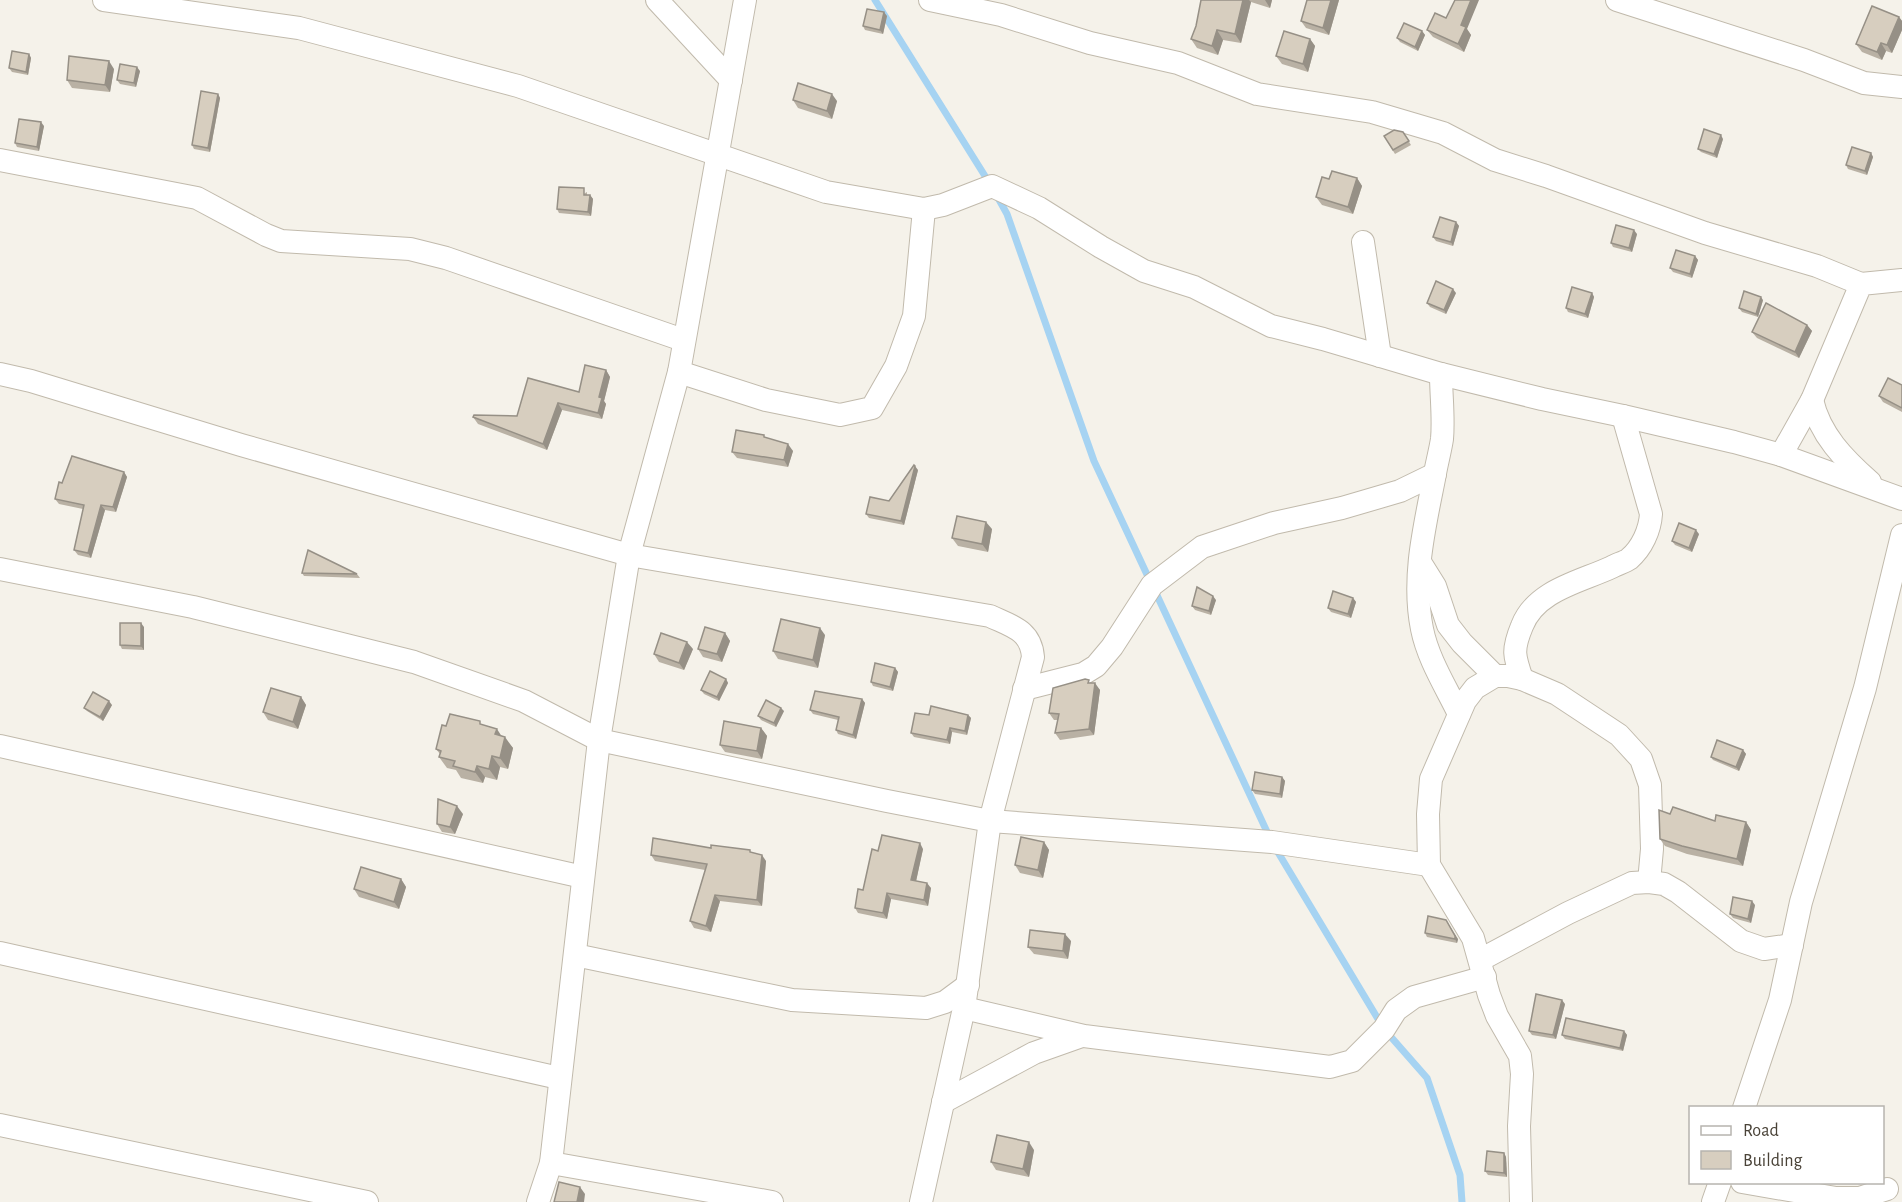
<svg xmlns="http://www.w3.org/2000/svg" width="1902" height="1202" font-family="'Alegreya Sans',sans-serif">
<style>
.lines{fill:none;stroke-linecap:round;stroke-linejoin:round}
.stream{stroke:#a6d3f2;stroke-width:7}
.minor-casing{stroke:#c1baac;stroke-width:24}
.minor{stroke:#fff;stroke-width:22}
.wall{fill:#b9b1a4}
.shaded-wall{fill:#969086}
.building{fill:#d7cebf;stroke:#969086;stroke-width:1.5}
</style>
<rect width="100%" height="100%" fill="#f5f2ea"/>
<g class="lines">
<g class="stream">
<polyline points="875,0 990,184"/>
<polyline points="997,196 1007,214 1094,461 1150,581"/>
<polyline points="1155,591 1269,836"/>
<polyline points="1276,849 1384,1029 1427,1078 1460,1175 1462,1202"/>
</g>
<defs>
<g id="minor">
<polyline points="104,0 299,28 518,86 826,192 924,209 943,205 992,186 1039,208 1101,247 1144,271 1194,287 1271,326 1323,339 1441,374 1542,399 1623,416 1734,442 1781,455 1902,499"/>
<polyline points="657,0 731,80"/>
<polyline points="930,0 1001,15 1090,43 1178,63 1257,94 1372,112 1443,133 1495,160 1546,176 1705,233 1817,266 1861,284"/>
<polyline points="1617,0 1804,60 1864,83 1902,87"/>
<polyline points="0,160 197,198 266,235 281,241 410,249 446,258 683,340"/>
<polyline points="1363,242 1380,356"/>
<polyline points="679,372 766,400 840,415 872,408 896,366 914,316 924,209"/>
<path d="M0,374L31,381L241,445L629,555L990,616C1011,626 1031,630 1033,657L990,821L964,1008L921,1202"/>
<path d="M1441,374C1441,395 1444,418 1442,439C1440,452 1436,466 1434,479C1424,529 1412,579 1422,629C1428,659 1446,687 1459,714"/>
<path d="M1812,400C1820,435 1844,459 1870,482"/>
<polyline points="1781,455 1812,400 1861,284 1902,280"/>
<polyline points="1420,562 1435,586 1448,625 1462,643 1495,676"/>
<polyline points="0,569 193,607 414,662 524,701 599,740 887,801 990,821 1272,842 1429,865"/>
<path d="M1522,679C1514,656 1512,650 1522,626C1536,590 1580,582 1612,567C1617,564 1625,562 1629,559C1642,548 1650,530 1651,514L1623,416"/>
<polyline points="1024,689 1083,674 1096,666 1112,647 1152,585 1202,547 1274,523 1342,508 1400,491 1435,474"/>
<polyline points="0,746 583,877"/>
<polyline points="0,953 559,1078"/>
<polyline points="575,955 792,1000 926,1008 945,1002 968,985"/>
<polyline points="1480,960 1568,913 1632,883 1649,882 1664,884 1678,892 1741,941 1764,949 1792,945"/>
<polyline points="964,1008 1084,1036 1330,1067 1352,1061 1384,1029 1396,1010 1414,997 1485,977"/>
<polyline points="943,1102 1034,1053 1082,1036"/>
<polyline points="1744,1108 1780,1000 1801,902 1865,688 1902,535"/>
<polyline points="0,1125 367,1202"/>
<polyline points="551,1163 772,1202"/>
<polyline points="1742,1182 1836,1198 1860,1198 1887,1189"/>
<polyline points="538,1202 551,1163 599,740 629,555 679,372 745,0"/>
<polyline points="1521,1202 1519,1126 1522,1074 1520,1056 1497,1016 1489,995 1473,938 1429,865 1428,814 1431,779 1465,701 1475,688 1495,676 1508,676 1522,679 1557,694 1619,735 1641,759 1650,785 1652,849 1649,882"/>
<polyline points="1713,1202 1720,1182"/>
</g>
</defs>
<use href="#minor" class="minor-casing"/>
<use href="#minor" class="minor"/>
</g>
<g class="wall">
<polygon points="1201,0 1272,0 1270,8 1251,2 1241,43 1223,40 1218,55 1197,48 1191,39 1196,26"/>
<polygon points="1307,0 1339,0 1329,35 1306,28 1301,21"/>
<polygon points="887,16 883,34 865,30 863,26"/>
<polygon points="1899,17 1902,21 1902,30 1892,53 1886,51 1882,60 1862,52 1856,44"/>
<polygon points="1467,29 1471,35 1464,52 1433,37 1427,30"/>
<polygon points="1422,31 1425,35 1418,51 1400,42 1397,38"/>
<polygon points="1310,39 1315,46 1308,72 1282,64 1276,56"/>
<polygon points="29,54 31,58 28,75 12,72 9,68"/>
<polygon points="114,69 110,92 72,88 67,80"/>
<polygon points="140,71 136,87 120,84 117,80"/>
<polygon points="218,94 220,98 210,152 194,149 192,145"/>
<polygon points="793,100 837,101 832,119 798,108"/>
<polygon points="44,126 39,151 17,147 15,143"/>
<polygon points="1403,132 1411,145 1395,154 1384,136"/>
<polygon points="1723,139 1717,158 1701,152 1698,149"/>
<polygon points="1871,153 1873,157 1867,175 1848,169 1846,165"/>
<polygon points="1357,178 1362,186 1353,214 1322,205 1316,197 1329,179"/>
<polygon points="587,192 587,195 590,195 593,199 591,216 559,213 557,209"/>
<polygon points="1456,222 1459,226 1453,246 1436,241 1433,237"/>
<polygon points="1637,234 1632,252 1613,247 1611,243"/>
<polygon points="1695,256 1698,260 1692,278 1673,272 1670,268"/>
<polygon points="1456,293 1446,314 1430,307 1427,303"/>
<polygon points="1592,293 1594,297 1588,318 1568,312 1566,308"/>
<polygon points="1763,300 1758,317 1742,312 1739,308"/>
<polygon points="1807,325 1812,331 1799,358 1757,338 1752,332"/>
<polygon points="606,370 610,377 604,401 606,404 602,419 562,410 547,450 478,424 473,417 517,416 579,392"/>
<polygon points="1902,385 1902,412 1883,402 1879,396"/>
<polygon points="766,438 793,451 788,467 737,458 732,452"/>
<polygon points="918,470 904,525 869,518 866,514 889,501"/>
<polygon points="124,472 127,477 116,512 105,510 91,558 78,555 74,550 83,509 59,504 55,499 62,483"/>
<polygon points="992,529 988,552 958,546 952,538"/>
<polygon points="1699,534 1692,552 1675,545 1672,541"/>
<polygon points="302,573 357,574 360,578 304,576"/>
<polygon points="1353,598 1356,602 1351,618 1331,612 1328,608"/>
<polygon points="1216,600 1211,615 1195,610 1192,606"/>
<polygon points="144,627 144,650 122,649 120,645"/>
<polygon points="725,633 730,641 722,662 703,657 698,649"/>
<polygon points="825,635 818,668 778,659 773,651"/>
<polygon points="693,649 684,670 659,662 654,654"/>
<polygon points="895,668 898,672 893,691 873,686 871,682"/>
<polygon points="726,679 728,683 719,701 704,694 701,690"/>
<polygon points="1091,683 1100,690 1094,735 1060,740 1055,733 1058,720 1054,720 1049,713"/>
<polygon points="301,697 306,705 298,729 268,720 263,712"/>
<polygon points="862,699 865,703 856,739 838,734 836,730 838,720 813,714 810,710"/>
<polygon points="112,705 103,721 87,711 84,708"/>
<polygon points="784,711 776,727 761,720 758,716"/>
<polygon points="929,715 968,715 971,718 967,735 952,732 950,744 914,737 911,733"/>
<polygon points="483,725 502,736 513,748 508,769 500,767 497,780 485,777 483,783 461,778 456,770 447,768 439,757 440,754 436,749 446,726"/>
<polygon points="761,728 767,736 762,759 725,752 720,745"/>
<polygon points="1743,750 1746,754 1739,771 1713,760 1711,757"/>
<polygon points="1282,777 1285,781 1282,798 1255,794 1252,790"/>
<polygon points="463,814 455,834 442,832 437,824"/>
<polygon points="1670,814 1715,821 1746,822 1751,830 1743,866 1687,854 1665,846 1660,839"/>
<polygon points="1044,842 1049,850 1043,878 1020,873 1015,865"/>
<polygon points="711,848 751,852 766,861 762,906 720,901 711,932 694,928 690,921 705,870 655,861 651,855"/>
<polygon points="923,849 916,881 931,888 928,906 891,899 887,919 858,913 855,908 863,890 878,851"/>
<polygon points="401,879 406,887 399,909 359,897 354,889"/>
<polygon points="1755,905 1751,923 1733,918 1730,914"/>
<polygon points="1425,933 1458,939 1457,943 1427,937"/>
<polygon points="1071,941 1068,959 1034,954 1028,947"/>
<polygon points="1565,1004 1556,1039 1532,1035 1529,1031"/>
<polygon points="1624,1031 1627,1035 1623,1051 1565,1039 1562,1035"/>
<polygon points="1034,1150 1029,1177 996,1170 991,1162"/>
<polygon points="1504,1153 1506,1157 1507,1177 1488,1175 1485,1171"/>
</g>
<g class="shaded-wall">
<polygon points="1243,0 1249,0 1251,2 1241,43 1235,34"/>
<polygon points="1265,0 1272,0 1270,8"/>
<polygon points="1331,0 1339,0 1329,35 1323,28"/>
<polygon points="1471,0 1479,0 1467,29 1471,35 1464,52 1458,44 1461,25"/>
<polygon points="884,12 887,16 883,34 880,30"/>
<polygon points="1899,17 1902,21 1902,30 1892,53 1887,45"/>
<polygon points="1217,30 1223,40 1218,55 1212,46"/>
<polygon points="1422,31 1425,35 1418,51 1415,47"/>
<polygon points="1310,39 1315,46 1308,72 1303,64"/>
<polygon points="1881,43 1886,51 1882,60 1877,52"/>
<polygon points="29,54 31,58 28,75 26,72"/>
<polygon points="109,61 114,69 110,92 105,85"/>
<polygon points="137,67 140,71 136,87 134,83"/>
<polygon points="218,94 220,98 210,152 208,148"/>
<polygon points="832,94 837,101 832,119 827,111"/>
<polygon points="41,122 44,126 39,151 37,147"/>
<polygon points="1721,135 1723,139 1717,158 1714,154"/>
<polygon points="1871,153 1873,157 1867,175 1865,171"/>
<polygon points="1357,178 1362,186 1353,214 1348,207"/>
<polygon points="590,195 593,199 591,216 588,212"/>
<polygon points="1456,222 1459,226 1453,246 1451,242"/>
<polygon points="1634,230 1637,234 1632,252 1629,248"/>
<polygon points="1695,256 1698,260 1692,278 1690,274"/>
<polygon points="1453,289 1456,293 1446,314 1444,310"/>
<polygon points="1592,293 1594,297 1588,318 1585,314"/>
<polygon points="1761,297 1763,300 1758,317 1756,314"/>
<polygon points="1807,325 1812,331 1799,358 1795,352"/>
<polygon points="606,370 610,377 604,401 606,404 602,419 598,413 599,397"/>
<polygon points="558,403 562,410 547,450 543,444"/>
<polygon points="788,444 793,451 788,467 784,460"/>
<polygon points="915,466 918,470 904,525 901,521"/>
<polygon points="124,472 127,477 116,512 113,507"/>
<polygon points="101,505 105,510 91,558 88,553"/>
<polygon points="986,522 992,529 988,552 982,544"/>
<polygon points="1696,530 1699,534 1692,552 1689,548"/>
<polygon points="1213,596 1216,600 1211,615 1209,611"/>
<polygon points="1353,598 1356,602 1351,618 1348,614"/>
<polygon points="141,623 144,627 144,650 141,646"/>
<polygon points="820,628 825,635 818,668 813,660"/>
<polygon points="725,633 730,641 722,662 717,654"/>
<polygon points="687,642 693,649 684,670 679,663"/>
<polygon points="895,668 898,672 893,691 890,687"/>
<polygon points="726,679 728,683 719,701 717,697"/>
<polygon points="1095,683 1100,690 1094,735 1089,729"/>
<polygon points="301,697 306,705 298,729 293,722"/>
<polygon points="862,699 865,703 856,739 853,735"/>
<polygon points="109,701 112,705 103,721 100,717"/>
<polygon points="781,708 784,711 776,727 774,723"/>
<polygon points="968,715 971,718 967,735 965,731"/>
<polygon points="761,728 767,736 762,759 757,751"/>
<polygon points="950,728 952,732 950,744 947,740"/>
<polygon points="497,729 504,740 495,734"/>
<polygon points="505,737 513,748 508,769 500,758"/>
<polygon points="1743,750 1746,754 1739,771 1736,767"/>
<polygon points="492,756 500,767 497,780 489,769"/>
<polygon points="477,766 485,777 483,783 475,772"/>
<polygon points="1282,777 1285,781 1282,798 1280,794"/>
<polygon points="457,806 463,814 455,834 450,827"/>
<polygon points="1746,822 1751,830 1743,866 1737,859"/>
<polygon points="1044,842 1049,850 1043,878 1038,870"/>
<polygon points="920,843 923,849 915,886 911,880"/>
<polygon points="762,855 766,861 762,906 757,900"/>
<polygon points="401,879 406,887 399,909 394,902"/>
<polygon points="927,883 931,888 928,906 924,900"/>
<polygon points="887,893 891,899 887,919 883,913"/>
<polygon points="715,895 720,901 711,932 706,926"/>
<polygon points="1752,901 1755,905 1751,923 1748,919"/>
<polygon points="1446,920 1458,939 1457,943 1455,939"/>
<polygon points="1065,934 1071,941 1068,959 1063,951"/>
<polygon points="1562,1000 1565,1004 1556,1039 1553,1035"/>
<polygon points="1624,1031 1627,1035 1623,1051 1620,1048"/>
<polygon points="1029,1142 1034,1150 1029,1177 1023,1169"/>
<polygon points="1504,1153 1506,1157 1507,1177 1504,1173"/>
<polygon points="580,1187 585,1194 584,1202 577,1202"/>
</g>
<g class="building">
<polygon points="1201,0 1243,0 1235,34 1217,30 1212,46 1191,39 1196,26"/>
<polygon points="1307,0 1331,0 1323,28 1301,21"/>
<polygon points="1455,0 1471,0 1461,25 1466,27 1458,44 1427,30 1435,13 1446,18"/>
<polygon points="1872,6 1899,17 1887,45 1881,43 1877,52 1856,44"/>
<polygon points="867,9 884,12 880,30 863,26"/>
<polygon points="1404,23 1422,31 1415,47 1397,38"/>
<polygon points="1284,31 1310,39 1303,64 1276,56"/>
<polygon points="12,51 29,54 26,72 9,68"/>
<polygon points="69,56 109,61 105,85 67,80"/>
<polygon points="120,64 137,67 134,83 117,80"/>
<polygon points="798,83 832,94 827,111 793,100"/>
<polygon points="201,91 218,94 208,148 192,145"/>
<polygon points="19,119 41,122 37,147 15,143"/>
<polygon points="1704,129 1721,135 1714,154 1698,149"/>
<polygon points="1394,130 1403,132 1409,141 1393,150 1384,136"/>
<polygon points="1852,147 1871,153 1865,171 1846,165"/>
<polygon points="1332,171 1357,178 1348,207 1316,197 1322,177 1329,179"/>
<polygon points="559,187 584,188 584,195 590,195 588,212 557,209"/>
<polygon points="1440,217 1456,222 1451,242 1433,237"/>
<polygon points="1616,225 1634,230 1629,248 1611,243"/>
<polygon points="1676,250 1695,256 1690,274 1670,268"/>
<polygon points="1436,281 1453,289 1444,310 1427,303"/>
<polygon points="1572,287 1592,293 1585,314 1566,308"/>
<polygon points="1744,291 1761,297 1756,314 1739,308"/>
<polygon points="1766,303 1807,325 1795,352 1752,332"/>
<polygon points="585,365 606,370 599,397 602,398 598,413 558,403 543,444 473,417 474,415 517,416 528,378 579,392"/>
<polygon points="1888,378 1902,385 1902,408 1879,396"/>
<polygon points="736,430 764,435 764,437 788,444 784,460 732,452"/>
<polygon points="72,456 124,472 113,507 101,505 88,553 74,550 84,505 55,499 59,482 62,483"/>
<polygon points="914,465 915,466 901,521 866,514 870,497 889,501"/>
<polygon points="957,516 986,522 982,544 952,538"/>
<polygon points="1679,523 1696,530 1689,548 1672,541"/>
<polygon points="308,550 357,574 302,573"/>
<polygon points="1197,587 1213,596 1209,611 1192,606"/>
<polygon points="1333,591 1353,598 1348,614 1328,608"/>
<polygon points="781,619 820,628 813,660 773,651"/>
<polygon points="120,623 141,623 141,646 120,645"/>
<polygon points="705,627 725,633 717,654 698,649"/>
<polygon points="661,633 687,642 679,663 654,654"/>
<polygon points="875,663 895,668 890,687 871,682"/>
<polygon points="710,671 726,679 717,697 701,690"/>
<polygon points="1085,679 1089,680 1088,683 1095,683 1089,729 1055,733 1059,714 1049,713 1053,688"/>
<polygon points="271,688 301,697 293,722 263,712"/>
<polygon points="815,691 862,699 853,735 836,730 839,717 810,710"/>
<polygon points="93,692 109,701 100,717 84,708"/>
<polygon points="766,700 781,708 774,723 758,716"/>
<polygon points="931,706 968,715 965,731 950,728 947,740 911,733 915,713 929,715"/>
<polygon points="450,714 480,721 480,724 497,729 495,734 505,737 500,758 492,756 489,769 477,766 475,772 453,766 455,761 439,757 441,751 436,749 442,725 446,726"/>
<polygon points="724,721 761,728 757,751 720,745"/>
<polygon points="1717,740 1743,750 1736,767 1711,757"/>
<polygon points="1255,772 1282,777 1280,794 1252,790"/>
<polygon points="438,799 457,806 450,827 437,824"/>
<polygon points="1673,807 1715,821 1716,815 1746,822 1737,859 1682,846 1660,839 1659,810 1670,814"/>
<polygon points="882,835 920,843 911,880 927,883 924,900 887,893 883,913 855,908 858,889 863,890 872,849 878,851"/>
<polygon points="1021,837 1044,842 1038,870 1015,865"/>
<polygon points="653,838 711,848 711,845 750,850 750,852 762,855 757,900 715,895 706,926 690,921 707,864 651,855"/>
<polygon points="361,867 401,879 394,902 354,889"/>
<polygon points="1733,897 1752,901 1748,919 1730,914"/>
<polygon points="1428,916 1446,920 1455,936 1455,939 1425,933"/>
<polygon points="1030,930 1065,934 1063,951 1028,947"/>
<polygon points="1536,994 1562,1000 1553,1035 1529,1031"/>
<polygon points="1566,1018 1624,1031 1620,1048 1562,1035"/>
<polygon points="997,1135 1029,1142 1023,1169 991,1162"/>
<polygon points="1487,1151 1504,1153 1504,1173 1485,1171"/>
<polygon points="559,1182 580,1187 577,1202 554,1202"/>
</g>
<rect x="1689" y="1106" width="195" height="78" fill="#ffffff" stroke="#b7b4af" stroke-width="1.5"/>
<rect x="1701" y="1126" width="30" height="9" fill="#ffffff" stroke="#b7b4af" stroke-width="1.5"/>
<text x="1743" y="1136" font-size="18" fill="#4a4338">Road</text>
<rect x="1701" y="1151" width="30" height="18" fill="#d7cebf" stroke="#b7b4af" stroke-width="1.5"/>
<text x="1743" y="1166" font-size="18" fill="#4a4338">Building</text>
</svg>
